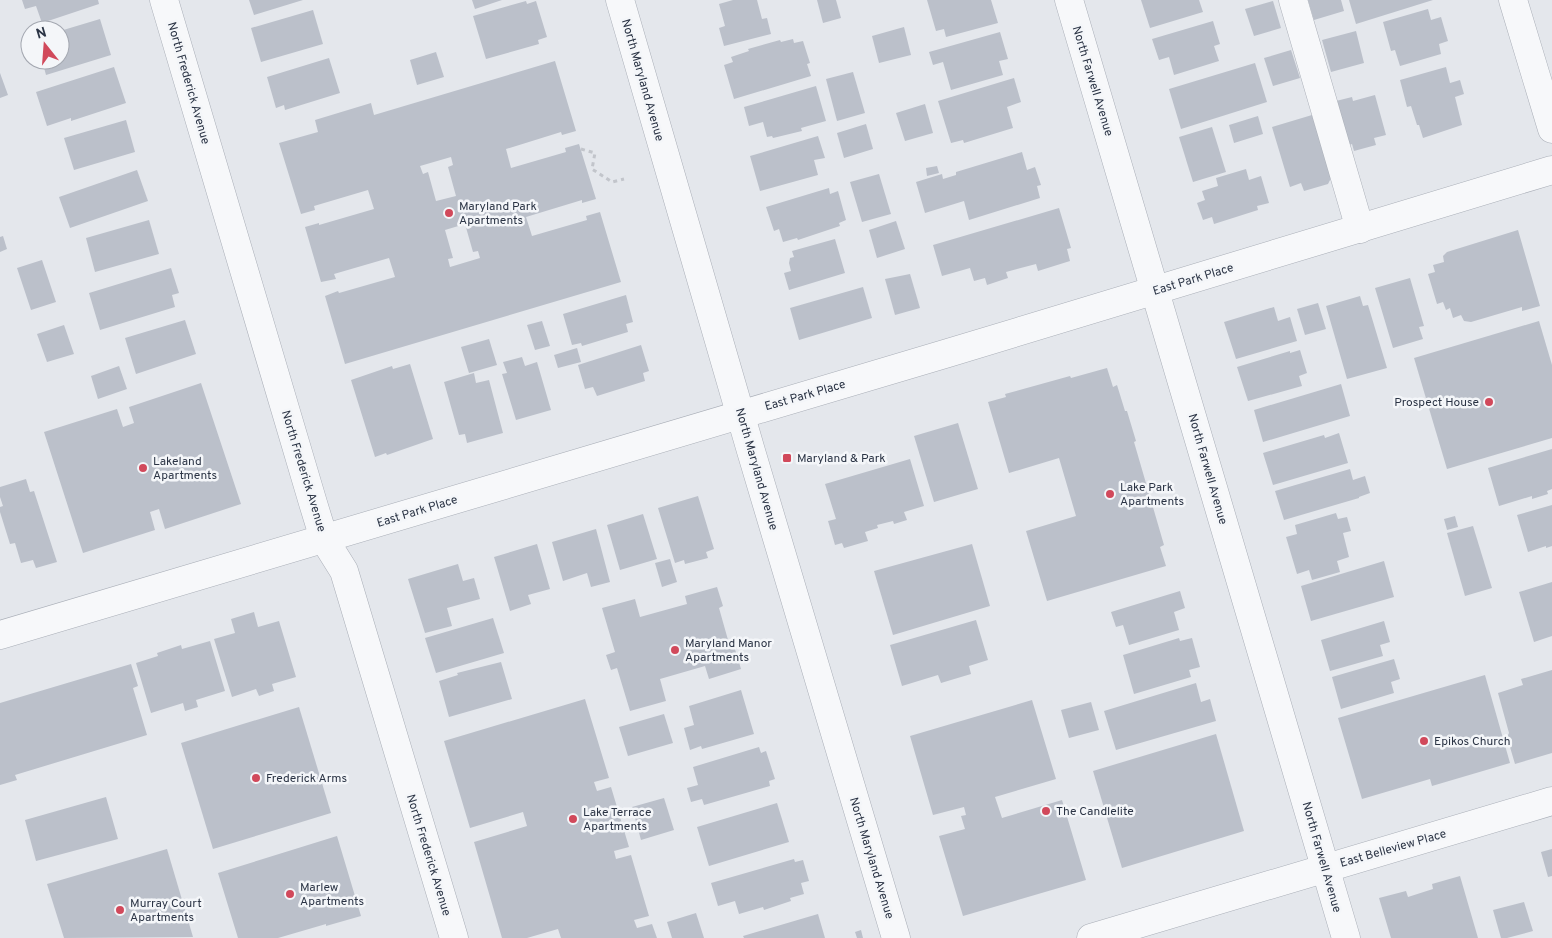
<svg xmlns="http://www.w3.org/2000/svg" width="1552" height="938" font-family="Overpass,sans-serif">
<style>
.building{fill:#bbc0ca;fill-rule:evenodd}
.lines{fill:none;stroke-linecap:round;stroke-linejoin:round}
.minor-casing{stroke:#a9aeb7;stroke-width:29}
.path{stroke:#c2c5cb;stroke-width:3;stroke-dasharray:4 4;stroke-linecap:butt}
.minor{stroke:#f7f8fa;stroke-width:28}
.poi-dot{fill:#d1495b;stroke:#f4f6f9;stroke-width:2}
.labels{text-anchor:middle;stroke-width:5;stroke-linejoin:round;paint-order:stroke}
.street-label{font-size:12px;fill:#2b3445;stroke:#f4f6f9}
.poi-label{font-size:12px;fill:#2b3445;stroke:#f4f6f9;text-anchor:start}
</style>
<rect width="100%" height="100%" fill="#e4e7ec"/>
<g class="building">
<polygon points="22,0 98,0 99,4 42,23 36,6 25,9"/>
<polygon points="249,0 303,0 254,15"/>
<polygon points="472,0 502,0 475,9"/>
<polygon points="733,0 757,0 762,19 767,18 771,34 724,46 719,28 725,26 719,4"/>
<polygon points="817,0 836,0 841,18 823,23"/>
<polygon points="927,0 991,0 998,23 946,37 944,29 936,31"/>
<polygon points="1141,0 1199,0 1203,12 1150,28"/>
<polygon points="1308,0 1341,0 1344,11 1314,20"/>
<polygon points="1349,0 1433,0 1356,24"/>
<polygon points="526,1 527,4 536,1 547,37 538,40 539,44 486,59 473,16"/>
<polygon points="1273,1 1281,28 1254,36 1245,9"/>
<polygon points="1428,9 1431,20 1441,17 1448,41 1439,44 1441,54 1400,66 1395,50 1391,51 1383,22"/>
<polygon points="313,10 323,44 261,62 251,28"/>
<polygon points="100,19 111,55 46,75 42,60 60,60 60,31"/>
<polygon points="1213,21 1220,44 1214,46 1219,61 1174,75 1169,57 1159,60 1152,39"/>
<polygon points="904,27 911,55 879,63 872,36"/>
<polygon points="1356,31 1364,63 1331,72 1322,40"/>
<polygon points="1000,32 1008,59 999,61 1003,75 951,90 943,62 933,65 929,52"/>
<polygon points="793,39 794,43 803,41 810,63 807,64 811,76 734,99 724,65 733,62 731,57 749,51 748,49 780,40 781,42"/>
<polygon points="1291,50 1300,78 1273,86 1264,58"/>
<polygon points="436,52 444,77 417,85 410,60"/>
<polygon points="329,58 340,93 285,110 284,105 276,108 267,77"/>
<path d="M555,61L576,131L562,135L561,132L506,149L511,168L566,152L565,148L579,144L596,199L582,203V200L526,217L532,236L587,220L586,216L600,212L621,282L345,364L325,296L338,291L339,293L395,277L389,258L334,274L336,279L321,282L305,227L319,223V225L374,209L368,190L314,206L315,210L301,214L279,143L318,132L315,120L371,103L374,115ZM451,157L453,165L448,167L456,196L436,201L428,172L423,174L420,166ZM465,224L473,252L478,251L480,258L450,267L448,259L453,258L445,230Z"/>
<polygon points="1255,63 1267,102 1181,129 1169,89"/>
<polygon points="114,67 126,103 71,121 71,118 47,126 36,92"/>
<polygon points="1446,67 1450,83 1460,80 1464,94 1455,97 1462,125 1423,138 1419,125 1417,125 1411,106 1407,107 1400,80"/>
<polygon points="853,72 865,113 837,121 826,79"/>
<polygon points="0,73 8,95 0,98"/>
<polygon points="1014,78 1021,102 1007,107 1013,128 964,143 963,140 951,143 938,101"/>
<polygon points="816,86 826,121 801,128 802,131 773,138 772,136 767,137 763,122 749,126 744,107"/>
<polygon points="1375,95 1386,135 1374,138 1376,145 1354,151 1352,144 1343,147 1336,101 1352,97 1353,101"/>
<polygon points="925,104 933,133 905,141 896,113"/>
<polygon points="1312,115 1331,178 1328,184 1304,191 1301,183 1290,187 1272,127"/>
<polygon points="1258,116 1263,134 1234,143 1229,125"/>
<polygon points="126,120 135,152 74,170 64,138"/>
<polygon points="866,124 873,149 844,158 837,133"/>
<polygon points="1212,127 1226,172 1193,182 1179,137"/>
<polygon points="818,136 825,158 814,160 818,175 760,191 750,156"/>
<polygon points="1022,152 1027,170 1035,167 1041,185 1037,186 1040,198 969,220 964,201 925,213 916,182 942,174 943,179 956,175 956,172"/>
<polygon points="937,166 939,173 927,176 926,168"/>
<polygon points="1246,169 1249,180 1261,176 1269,203 1257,206 1258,210 1214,224 1212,217 1203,220 1197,203 1205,200 1202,191 1218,186 1216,178"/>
<polygon points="137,170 148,201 70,228 59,197"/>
<polygon points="879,174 891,214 862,222 850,182"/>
<polygon points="829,188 830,194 838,191 846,220 839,223 840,226 798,240 797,238 783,242 779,229 774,231 766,207"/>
<polygon points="1059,208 1071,248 1067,249 1070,261 1038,271 1036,264 1006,272 1008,278 987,285 985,278 974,281 970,268 942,276 933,245"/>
<polygon points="149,220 159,254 95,272 86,238"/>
<polygon points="896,221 905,249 877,258 869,230"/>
<polygon points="1518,230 1540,306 1522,311 1522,307 1471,322 1464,321 1461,315 1453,318 1450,308 1446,310 1443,302 1437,304 1428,274 1435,272 1433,265 1444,262 1443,256 1447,252"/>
<polygon points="3,236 7,249 0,252 0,237"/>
<polygon points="835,239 845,273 789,290 784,273 791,271 789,263 790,258 794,257 792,251"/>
<polygon points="42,260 56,302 31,310 17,268"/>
<polygon points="171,268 179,293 172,295 175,307 100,330 89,293"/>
<polygon points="910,274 920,308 895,315 885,279"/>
<polygon points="1410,278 1424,326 1419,327 1423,339 1393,348 1375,288"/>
<polygon points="863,287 872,318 799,340 790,308"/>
<polygon points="626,295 633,322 626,324 628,332 582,346 581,343 572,345 563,314"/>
<polygon points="1360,296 1363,306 1368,305 1387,368 1347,379 1326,306"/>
<polygon points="1318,303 1326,329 1305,335 1297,309"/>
<polygon points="1274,307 1278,321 1290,317 1297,341 1236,359 1224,322"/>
<polygon points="185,320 196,354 136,374 125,338"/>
<polygon points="542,321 550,346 535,350 527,325"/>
<polygon points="1539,321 1552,365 1552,438 1447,469 1414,358"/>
<polygon points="64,325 74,354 47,362 37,334"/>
<polygon points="489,339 497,365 469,373 461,347"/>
<polygon points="641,345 649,371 643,373 645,381 597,396 593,387 585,389 578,365"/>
<polygon points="577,348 581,362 558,368 554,355"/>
<polygon points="1300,350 1307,373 1299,376 1302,386 1248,401 1237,367 1290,351 1290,353"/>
<polygon points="522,357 525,366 537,362 551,410 516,420 502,374 507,373 503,362"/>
<polygon points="410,364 433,439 387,455 386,453 375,457 351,380 392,366 393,369"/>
<polygon points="119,366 127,389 98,399 91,376"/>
<polygon points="1107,368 1113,387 1117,385 1125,411 1127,411 1136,441 1134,442 1164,545 1160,547 1166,566 1047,601 1026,531 1076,516 1059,458 1009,473 988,402 1006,397 1005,394 1070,376 1071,378"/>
<polygon points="474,373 476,383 489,380 503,433 467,443 465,434 459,435 444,382"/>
<polygon points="201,383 241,504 165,529 159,509 150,512 155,530 83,553 44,432 117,409 123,427 134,423 129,407"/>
<polygon points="1341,384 1350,416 1263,442 1254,410"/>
<polygon points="958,423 978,489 934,502 914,436"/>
<polygon points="1339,433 1348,463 1273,485 1263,453 1324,435 1325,438"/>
<polygon points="1552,449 1552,489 1547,491 1548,494 1532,499 1532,496 1499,506 1488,468"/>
<polygon points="910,459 924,506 904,512 907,520 894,524 893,521 877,525 878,528 865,532 868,541 844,548 842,543 835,545 828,521 836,519 825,484"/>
<polygon points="1350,469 1353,480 1365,476 1370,493 1359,497 1359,498 1284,520 1275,491"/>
<polygon points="26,479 30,492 34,491 57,562 36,568 33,560 21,563 15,543 10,544 0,512 0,507 3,506 0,497 0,487"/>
<polygon points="698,496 714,549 706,552 708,558 685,564 684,560 675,563 658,508"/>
<polygon points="1552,505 1552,546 1546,548 1546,546 1528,552 1517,515"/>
<polygon points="1336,513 1338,519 1347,517 1351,531 1343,533 1349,557 1337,561 1340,572 1312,580 1309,570 1297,574 1286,537 1297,534 1295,525"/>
<polygon points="643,514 657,559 620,570 607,525"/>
<polygon points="1455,516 1458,527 1447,530 1444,519"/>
<polygon points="1473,526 1492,588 1465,596 1447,533"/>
<polygon points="596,529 610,582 591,587 587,573 563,581 552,542"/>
<polygon points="537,544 550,589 528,595 531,604 510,611 494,557"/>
<polygon points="972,544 990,606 893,635 874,571"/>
<polygon points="670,559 677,582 662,587 655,563"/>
<polygon points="1384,561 1394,597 1311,621 1301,586"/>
<polygon points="458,564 463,581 474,578 480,599 447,608 452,626 425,633 408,579"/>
<polygon points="1552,582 1552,636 1534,642 1519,592"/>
<polygon points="717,587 723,606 719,608 730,647 734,646 741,669 709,679 705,666 660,679 666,701 630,711 617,668 611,670 606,655 615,652 602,608 635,599 640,617 687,604 685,596"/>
<polygon points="1180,591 1185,608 1174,612 1179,630 1129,645 1123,625 1116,627 1111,612"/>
<polygon points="254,612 258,627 279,621 296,677 272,684 274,691 259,696 256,689 232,697 214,639 235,633 231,619"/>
<polygon points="493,618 504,653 436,673 425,638"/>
<polygon points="976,620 988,660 969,666 971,674 941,683 938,675 902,686 890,645"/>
<polygon points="1384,621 1390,642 1380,645 1383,656 1330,671 1321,640"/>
<polygon points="1179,638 1180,641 1192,638 1200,667 1189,670 1191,677 1134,694 1123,655"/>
<polygon points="210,641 225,691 196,700 198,707 185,711 183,703 151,713 136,663 158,656 157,653 181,645 182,649"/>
<polygon points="1394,659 1400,679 1391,682 1394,693 1341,709 1332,677"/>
<polygon points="501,662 512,699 449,717 439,681 458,675 457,673"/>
<polygon points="131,664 138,686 133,688 147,735 15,775 17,780 0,785 0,703"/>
<polygon points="1552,670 1552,753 1515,764 1507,737 1509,733 1498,693 1523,685 1521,679"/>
<polygon points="1485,675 1510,763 1432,786 1430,779 1362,799 1338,718"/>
<polygon points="1196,683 1201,702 1210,699 1216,721 1116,750 1104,711"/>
<polygon points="741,690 754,734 702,749 701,746 690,750 684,728 694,725 689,706"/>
<polygon points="585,699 609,778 594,782 597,791 611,787 629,847 614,851 616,859 631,855 649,916 634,920 637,928 652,924 657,938 561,938 558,929 527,938 502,938 474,842 527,826 523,812 470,828 444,741"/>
<polygon points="1032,700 1056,779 995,797 1002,818 1062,800 1086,880 963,916 939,836 965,829 961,816 966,815 964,807 933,815 910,736"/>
<polygon points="1091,702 1099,730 1069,738 1061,710"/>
<polygon points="299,707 331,813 213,849 181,743"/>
<polygon points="664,714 673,743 628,756 619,727"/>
<polygon points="1216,734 1244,831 1122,868 1093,771"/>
<polygon points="759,747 761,753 766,751 775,779 769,781 770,786 704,805 702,799 691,802 687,788 698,785 693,767"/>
<polygon points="106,797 118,839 36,861 25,820"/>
<polygon points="664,798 674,830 641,840 632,807"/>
<polygon points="777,803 789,842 709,866 697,827"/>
<polygon points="337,836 361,916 326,926 326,924 278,938 238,938 218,873"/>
<polygon points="167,849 193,937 64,938 47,884"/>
<polygon points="1552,849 1552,876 1548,877 1541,852"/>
<polygon points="794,859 795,862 803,860 809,881 801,883 804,894 790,898 791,901 764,910 763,907 739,914 735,901 718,906 711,883"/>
<polygon points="1460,876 1478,938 1391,938 1379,898 1406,891 1408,897 1433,889 1432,884"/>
<polygon points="1524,902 1533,931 1507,938 1501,938 1493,910"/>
<polygon points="696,913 704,938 672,938 667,922"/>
<polygon points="818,914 825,938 744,938 743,936"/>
<polygon points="861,930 863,938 857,938 855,932"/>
</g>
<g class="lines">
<defs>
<g id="minor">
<polyline points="164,0 313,503 324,539 344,571 454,938"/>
<polyline points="620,0 751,451 896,938"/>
<polyline points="1069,0 1346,938"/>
<polyline points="1293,0 1360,229"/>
<polyline points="1513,0 1552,129"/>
<polyline points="0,635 948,353 1552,170"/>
<polyline points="1091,938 1552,801"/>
</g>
</defs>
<use href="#minor" class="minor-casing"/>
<polyline class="path" points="581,149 595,153 592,169 612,182 624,179"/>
<use href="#minor" class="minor"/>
</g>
<g class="poi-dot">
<circle cx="449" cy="213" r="5"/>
<circle cx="1489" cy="402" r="5"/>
<rect x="782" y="453" width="10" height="10" rx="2.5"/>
<circle cx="143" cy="468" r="5"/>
<circle cx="1110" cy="494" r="5"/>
<circle cx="675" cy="650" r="5"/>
<circle cx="1424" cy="741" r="5"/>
<circle cx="256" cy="778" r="5"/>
<circle cx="1046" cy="811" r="5"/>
<circle cx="573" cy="819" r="5"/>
<circle cx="290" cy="894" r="5"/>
<circle cx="120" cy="910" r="5"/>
</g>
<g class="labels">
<g class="street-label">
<text transform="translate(643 80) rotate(74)" y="4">North Maryland Avenue</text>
<text transform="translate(1093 81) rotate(73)" y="4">North Farwell Avenue</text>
<text transform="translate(189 83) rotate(74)" y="4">North Frederick Avenue</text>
<text transform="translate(1193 279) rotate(-17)" y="4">East Park Place</text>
<text transform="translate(805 395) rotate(-16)" y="4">East Park Place</text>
<text transform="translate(757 469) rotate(74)" y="4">North Maryland Avenue</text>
<text transform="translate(1208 469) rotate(74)" y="4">North Farwell Avenue</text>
<text transform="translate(304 471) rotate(73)" y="4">North Frederick Avenue</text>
<text transform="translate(417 511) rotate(-17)" y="4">East Park Place</text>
<text transform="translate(1393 848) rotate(-16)" y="4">East Belleview Place</text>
<text transform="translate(429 855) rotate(73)" y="4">North Frederick Avenue</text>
<text transform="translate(1322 857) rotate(74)" y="4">North Farwell Avenue</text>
<text transform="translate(872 858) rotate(73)" y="4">North Maryland Avenue</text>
</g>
<g class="poi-label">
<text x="459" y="210">Maryland Park<tspan x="459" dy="14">Apartments</tspan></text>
<text x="1479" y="406" text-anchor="end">Prospect House</text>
<text x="797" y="462">Maryland &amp; Park</text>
<text x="153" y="465">Lakeland<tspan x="153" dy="14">Apartments</tspan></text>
<text x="1120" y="491">Lake Park<tspan x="1120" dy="14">Apartments</tspan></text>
<text x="685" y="647">Maryland Manor<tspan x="685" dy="14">Apartments</tspan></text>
<text x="1434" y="745">Epikos Church</text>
<text x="266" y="782">Frederick Arms</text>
<text x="1056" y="815">The Candlelite</text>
<text x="583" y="816">Lake Terrace<tspan x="583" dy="14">Apartments</tspan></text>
<text x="300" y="891">Marlew<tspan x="300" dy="14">Apartments</tspan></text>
<text x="130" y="907">Murray Court<tspan x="130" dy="14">Apartments</tspan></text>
</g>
</g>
<g transform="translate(45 45) rotate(343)"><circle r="24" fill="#f4f6f9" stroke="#a4a8b1"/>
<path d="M0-4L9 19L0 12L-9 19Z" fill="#d1495b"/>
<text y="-8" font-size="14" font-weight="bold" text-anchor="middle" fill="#2b3445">N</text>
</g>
</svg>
